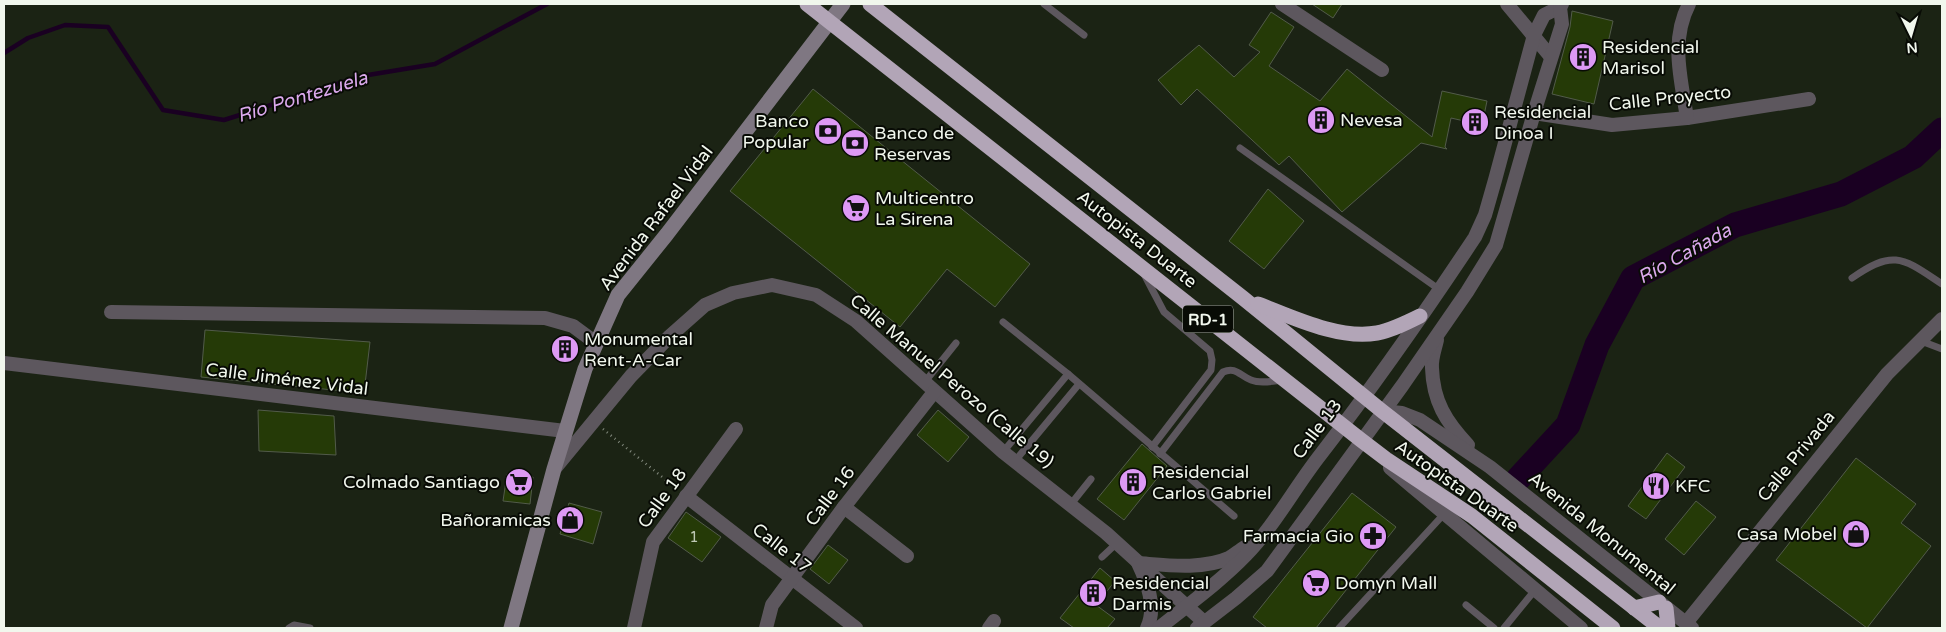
<svg xmlns="http://www.w3.org/2000/svg" width="1946" height="632" font-family="'Varela Round',sans-serif">
<style>
.lines{fill:none;stroke-linecap:round;stroke-linejoin:round}
.stream{stroke:#1a0022;stroke-width:4.5}
.river{stroke:#1a0022;stroke-width:25}
.building{fill:#253a07;stroke:#525b4a}
.path{stroke:#82897d;stroke-width:2.5;stroke-dasharray:1 4;stroke-linecap:butt}
.lane{stroke:#5d575e;stroke-width:7}
.street{stroke:#5d575e;stroke-width:14}
.secondary{stroke:#7f7782;stroke-width:15}
.highway{stroke:#b2a5b7;stroke-width:15}
.labels{text-anchor:middle;stroke-width:4;stroke-linejoin:round;paint-order:stroke}
.number-label{font-size:15px;fill:#bec8b4}
.shield{fill:#080b05;stroke:#abb0a7;stroke-width:1}
.shield-label{font-size:16px;font-weight:bold;fill:#f1f7ed}
.poi-label{font-size:18px;fill:#f1f7ed;stroke:#080b05;text-anchor:start}
.street-label{font-size:18px;fill:#f1f7ed;stroke:#080b05}
.water-label{font-size:19px;font-style:italic;fill:#dba9ed;stroke:#080b05}
</style>
<rect width="100%" height="100%" fill="#1b2314"/>
<g class="lines">
<polyline class="stream" points="4,53 28,38 65,25 108,27 163,110 224,120 362,76 435,64 547,4"/>
<polyline class="river" points="1519,478 1568,425 1597,345 1633,278 1735,225 1841,194 1913,157 1942,130"/>
</g>
<g class="building">
<polygon points="1312,4 1342,4 1333,18"/>
<polygon points="1572,11 1613,21 1594,104 1552,94 1570,27"/>
<polygon points="1271,12 1294,27 1269,66 1320,101 1347,69 1432,137 1442,91 1487,101 1482,125 1451,118 1445,147 1447,149 1421,143 1342,212 1289,156 1279,165 1197,89 1181,105 1158,80 1199,45 1234,77 1260,52 1249,45"/>
<polygon points="813,89 1030,264 995,307 947,269 900,327 730,191"/>
<polygon points="1268,189 1304,221 1264,269 1229,241"/>
<polygon points="205,330 370,342 364,393 201,377"/>
<polygon points="564,341 574,348 567,358 557,351"/>
<polygon points="258,410 334,416 336,455 259,451"/>
<polygon points="938,410 969,437 948,462 917,435"/>
<polygon points="1142,444 1167,466 1124,520 1097,499"/>
<polygon points="1667,453 1685,467 1646,519 1628,506"/>
<polygon points="1856,458 1916,504 1901,523 1931,546 1867,628 1776,560"/>
<polygon points="507,474 533,477 530,504 503,501"/>
<polygon points="1352,493 1396,527 1316,628 1267,628 1253,617"/>
<polygon points="1696,501 1716,517 1684,555 1665,539"/>
<polygon points="569,503 602,512 593,544 560,534"/>
<polygon points="686,512 721,537 702,562 668,538"/>
<polygon points="828,545 848,560 829,584 810,569"/>
<polygon points="1100,568 1115,581 1096,605 1115,619 1107,628 1074,628 1060,618"/>
</g>
<g class="lines">
<polyline class="path" points="603,429 677,489"/>
<g class="lane">
<polyline points="1044,4 1084,35"/>
<polyline points="1240,148 1440,290"/>
<polyline points="1144,274 1164,312 1210,351 1212,360 1211,370 1152,447"/>
<path d="M1852,278C1894,248 1904,259 1942,284"/>
<polyline points="1003,322 1068,374 1234,516"/>
<polyline points="1921,341 1942,349"/>
<polyline points="924,383 956,343"/>
<polyline points="1003,452 1068,374"/>
<path d="M1160,454L1223,372C1236,366 1240,376 1251,380C1261,384 1273,381 1283,380"/>
<polyline points="1015,461 1079,384"/>
<polyline points="1071,504 1091,479"/>
<polyline points="1102,557 1117,543"/>
<polyline points="1466,605 1494,628"/>
<polyline points="289,628 294,625 310,628"/>
<polyline points="1339,628 1444,514"/>
<polyline points="1504,628 1535,590"/>
</g>
<g class="street">
<polyline points="1282,4 1382,70"/>
<polyline points="1507,4 1551,57"/>
<polyline points="1534,113 1612,125 1687,118 1809,99"/>
<path d="M1687,118C1681,79 1670,41 1689,4"/>
<polyline points="111,312 545,318 573,326 596,343"/>
<path d="M1437,340C1435,349 1431,359 1432,368C1433,401 1446,422 1468,445"/>
<polyline points="4,363 565,431"/>
<polyline points="1382,411 1402,413 1420,420 1490,467 1692,628"/>
<polyline points="556,467 631,376 670,336 705,305 733,293 772,285 816,295 856,321 1003,452 1106,533 1204,622"/>
<polyline points="1390,468 1581,628"/>
<polyline points="686,496 856,628"/>
<polyline points="844,507 907,556"/>
<polyline points="1686,623 1887,374 1942,319"/>
<polyline points="634,628 653,542 736,429"/>
<polyline points="766,628 772,605 844,507 934,392"/>
<polyline points="989,628 994,621"/>
<path d="M1147,628C1157,607 1147,582 1138,563C1166,565 1202,570 1229,558C1234,555 1240,550 1245,547"/>
<path d="M1159,628C1189,604 1220,582 1246,555C1275,525 1295,487 1321,454C1375,384 1426,311 1475,237L1485,215L1495,180L1534,35L1544,15L1560,7L1562,4"/>
<polyline points="1197,628 1236,598 1267,571 1402,386 1467,292 1496,245 1534,113 1562,24 1560,7"/>
</g>
<polyline class="secondary" points="511,628 554,469 585,369 618,295 667,234 843,4"/>
<g class="highway">
<polyline points="807,4 1361,440 1386,459 1472,516 1613,628"/>
<polyline points="870,4 1243,298 1382,411 1660,628"/>
<path d="M1258,304C1292,317 1339,340 1377,333C1392,330 1406,323 1420,316"/>
<polyline points="1634,608 1659,602"/>
<polyline points="1666,608 1668,628"/>
</g>
</g>
<defs>
<symbol id="building-disc" viewBox="-11 -11 22 22"><circle r="9.5" fill="#dd99f4" stroke="#080b05"/><path d="M-4-6H4V6H1V3H-1V6H-4ZM-2.5-4.3h1.7v1.8h-1.7ZM.8-4.3h1.7v1.8H.8ZM-2.5-1h1.7V.8h-1.7ZM.8-1h1.7V.8H.8Z" fill="#111"/></symbol>
<symbol id="bank-disc" viewBox="-11 -11 22 22"><circle r="9.5" fill="#dd99f4" stroke="#080b05"/><path d="M-6-4H6V4H-6ZM0-2.3a2.3 2.3 0 1 0 0 4.6a2.3 2.3 0 1 0 0-4.6Z" fill="#111"/></symbol>
<symbol id="supermarket-disc" viewBox="-11 -11 22 22"><circle r="9.5" fill="#dd99f4" stroke="#080b05"/><path d="M-6-5.5h2.5l.6 2H6L4.5 2H-2.5L-4.4-4H-6ZM-1.5 3.2a1.3 1.3 0 1 0 .1 0ZM3 3.2a1.3 1.3 0 1 0 .1 0Z" fill="#111"/></symbol>
<symbol id="restaurant-disc" viewBox="-11 -11 22 22"><circle r="9.5" fill="#dd99f4" stroke="#080b05"/><path d="M-5-6h1v4h1v-4h1v4h1v-4h1v5L-1.5 .5V6h-2V.5L-5-1ZM5-6V6H3V1.5H1.5Q1.5-4 5-6Z" fill="#111"/></symbol>
<symbol id="shop-disc" viewBox="-11 -11 22 22"><circle r="9.5" fill="#dd99f4" stroke="#080b05"/><path d="M-5-2.5h2.3a2.7 3.5 0 0 1 5.4 0H5L5.5 6h-11ZM-1.5-2.5h3a1.5 2.3 0 0 0-3 0Z" fill="#111"/></symbol>
<symbol id="pharmacy-disc" viewBox="-11 -11 22 22"><circle r="9.5" fill="#dd99f4" stroke="#080b05"/><path d="M-2-6h4v4h4v4h-4v4h-4v-4h-4v-4h4Z" fill="#111"/></symbol>
</defs>
<g fill-rule="evenodd">
<use href="#building-disc" x="1567" y="41" width="32" height="32"/>
<use href="#building-disc" x="1305" y="104" width="32" height="32"/>
<use href="#building-disc" x="1459" y="106" width="32" height="32"/>
<use href="#bank-disc" x="812" y="115" width="32" height="32"/>
<use href="#bank-disc" x="839" y="127" width="32" height="32"/>
<use href="#supermarket-disc" x="840" y="192" width="32" height="32"/>
<use href="#building-disc" x="549" y="333" width="32" height="32"/>
<use href="#supermarket-disc" x="503" y="466" width="32" height="32"/>
<use href="#building-disc" x="1117" y="466" width="32" height="32"/>
<use href="#restaurant-disc" x="1640" y="470" width="32" height="32"/>
<use href="#shop-disc" x="554" y="504" width="32" height="32"/>
<use href="#shop-disc" x="1840" y="518" width="32" height="32"/>
<use href="#pharmacy-disc" x="1357" y="520" width="32" height="32"/>
<use href="#supermarket-disc" x="1300" y="567" width="32" height="32"/>
<use href="#building-disc" x="1077" y="577" width="32" height="32"/>
</g>
<g class="labels">
<g class="number-label">
<text x="694" y="542">1</text>
</g>
<rect class="shield" x="1183" y="305.5" width="50" height="27" rx="4"/>
<g class="shield-label">
<text x="1208" y="325">RD-1</text>
</g>
<g class="poi-label">
<text x="1602" y="53">Residencial<tspan x="1602" dy="21">Marisol</tspan></text>
<text x="1494" y="118">Residencial<tspan x="1494" dy="21">Dinoa I</tspan></text>
<text x="1340" y="126">Nevesa</text>
<text x="809" y="127" text-anchor="end">Banco<tspan x="809" dy="21">Popular</tspan></text>
<text x="874" y="139">Banco de<tspan x="874" dy="21">Reservas</tspan></text>
<text x="875" y="204">Multicentro<tspan x="875" dy="21">La Sirena</tspan></text>
<text x="584" y="345">Monumental<tspan x="584" dy="21">Rent-A-Car</tspan></text>
<text x="1152" y="478">Residencial<tspan x="1152" dy="21">Carlos Gabriel</tspan></text>
<text x="500" y="488" text-anchor="end">Colmado Santiago</text>
<text x="1675" y="492">KFC</text>
<text x="551" y="526" text-anchor="end">Bañoramicas</text>
<text x="1837" y="540" text-anchor="end">Casa Mobel</text>
<text x="1354" y="542" text-anchor="end">Farmacia Gio</text>
<text x="1112" y="589">Residencial<tspan x="1112" dy="21">Darmis</tspan></text>
<text x="1335" y="589">Domyn Mall</text>
</g>
<g class="street-label">
<text transform="translate(1670 98) rotate(-6)" y="6">Calle Proyecto</text>
<text transform="translate(656 218) rotate(-53)" y="6">Avenida Rafael Vidal</text>
<text transform="translate(1137 239) rotate(38)" y="6">Autopista Duarte</text>
<text transform="translate(287 379) rotate(7)" y="6">Calle Jiménez Vidal</text>
<text transform="translate(952 381) rotate(40)" y="6">Calle Manuel Perozo (Calle 19)</text>
<text transform="translate(1317 429) rotate(-53)" y="6">Calle 13</text>
<text transform="translate(1796 456) rotate(-51)" y="6">Calle Privada</text>
<text transform="translate(1457 486) rotate(35)" y="6">Autopista Duarte</text>
<text transform="translate(830 496) rotate(-53)" y="6">Calle 16</text>
<text transform="translate(662 498) rotate(-54)" y="6">Calle 18</text>
<text transform="translate(1602 533) rotate(39)" y="6">Avenida Monumental</text>
<text transform="translate(782 548) rotate(38)" y="6">Calle 17</text>
</g>
<g class="water-label">
<text transform="translate(302 96) rotate(-17)" y="7">Río Pontezuela</text>
<text transform="translate(1684 253) rotate(-29)" y="7">Río Cañada</text>
</g>
</g>
<rect width="1946" height="632" fill="none" stroke="#f1f7ed" stroke-width="10"/>
<g transform="translate(1911 35) rotate(175)" stroke="#080b05" stroke-width="4" paint-order="stroke">
<path d="M0-4L9 19L0 12L-9 19Z" fill="#f1f7ed"/>
<text y="-8" font-size="14" font-weight="bold" text-anchor="middle" fill="#f1f7ed">N</text>
</g>
</svg>
